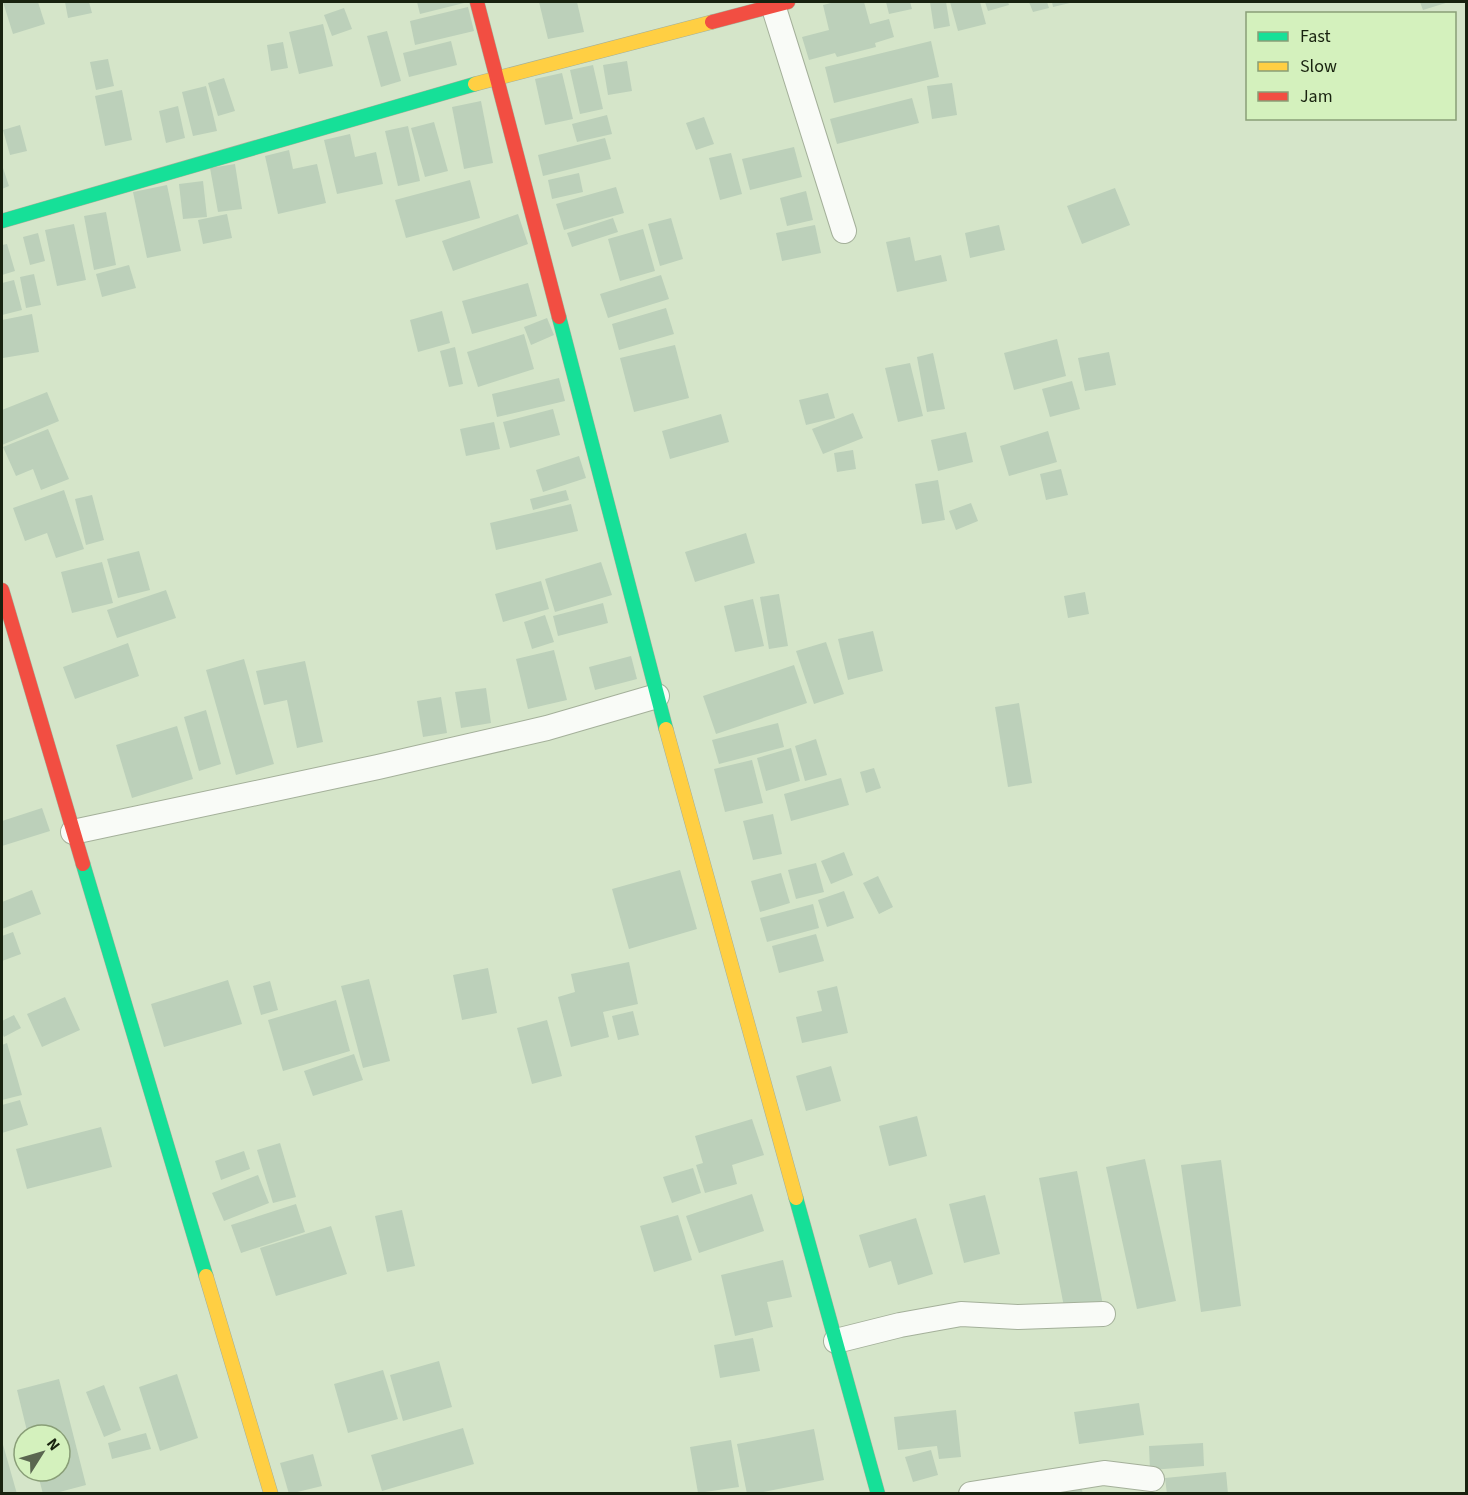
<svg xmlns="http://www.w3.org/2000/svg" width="1468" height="1495" font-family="'Source Sans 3',sans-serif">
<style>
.building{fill:#bcd0ba}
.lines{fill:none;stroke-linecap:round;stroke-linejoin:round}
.street-casing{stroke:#a4b09a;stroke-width:26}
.fast-casing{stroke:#a4b09a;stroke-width:15}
.slow-casing{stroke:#a4b09a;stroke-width:15}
.jam-casing{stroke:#a4b09a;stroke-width:15}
.street{stroke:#f9fbf7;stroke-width:24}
.fast{stroke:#16e098;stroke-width:14}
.slow{stroke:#ffcf43;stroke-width:14}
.jam{stroke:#f24e42;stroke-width:14}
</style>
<rect width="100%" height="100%" fill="#d5e5c9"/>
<g class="building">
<polygon points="3,2 38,2 45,24 13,34"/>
<polygon points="65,2 89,2 92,13 68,18"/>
<polygon points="417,2 468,2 420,14"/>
<polygon points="539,2 577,2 584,32 548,39"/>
<polygon points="835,2 864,2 870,24 889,19 894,37 875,43 876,47 837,57 835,53 809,60 802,37 829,30 823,5"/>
<polygon points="886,2 910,2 912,9 889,14"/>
<polygon points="930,2 946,2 950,26 934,29"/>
<polygon points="950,2 980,2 986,24 958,31"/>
<polygon points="985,2 1008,2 1009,5 988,11"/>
<polygon points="1029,2 1047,2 1049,8 1033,12"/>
<polygon points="1052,2 1074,2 1053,7"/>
<polygon points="1420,2 1449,2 1423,10"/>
<polygon points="468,7 474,31 415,45 410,21"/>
<polygon points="344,8 352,29 332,36 324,15"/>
<polygon points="323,24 333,66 299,74 289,32"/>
<polygon points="387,31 401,81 381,87 367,36"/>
<polygon points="451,41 457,65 409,77 403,53"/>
<polygon points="931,41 939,77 834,103 825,67"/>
<polygon points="283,42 288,68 271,71 267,45"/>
<polygon points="108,59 114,86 96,90 90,62"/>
<polygon points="627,61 632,91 608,95 603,65"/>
<polygon points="593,65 603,109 580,114 570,70"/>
<polygon points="562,73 573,119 545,125 535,79"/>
<polygon points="224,78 235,111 218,116 208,83"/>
<polygon points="952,83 957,115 932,119 927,86"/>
<polygon points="206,86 217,131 193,136 182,92"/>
<polygon points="122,90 132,140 105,146 95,96"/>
<polygon points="912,98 919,123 837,144 830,119"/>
<polygon points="481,101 493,163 464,169 452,107"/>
<polygon points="178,106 185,138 166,143 159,111"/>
<polygon points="607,115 612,134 577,142 572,124"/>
<polygon points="704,117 714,144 696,150 686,123"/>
<polygon points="434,122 448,171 425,177 411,128"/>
<polygon points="20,125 27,151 10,155 3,130"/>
<polygon points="408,126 420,181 398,186 385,131"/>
<polygon points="350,134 355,157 376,152 383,184 337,194 324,140"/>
<polygon points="605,138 611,159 543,176 538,155"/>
<polygon points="794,147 802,177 750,190 742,159"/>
<polygon points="289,150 293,169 317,164 326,203 278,214 265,156"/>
<polygon points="731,153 742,194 720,200 709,158"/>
<polygon points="235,164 242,209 218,212 210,168"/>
<polygon points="2,165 9,186 2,189"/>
<polygon points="579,173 583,192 552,199 548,180"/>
<polygon points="470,180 480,218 406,238 395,200"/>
<polygon points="203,181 207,217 183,219 179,184"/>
<polygon points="167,185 181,251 147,258 133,192"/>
<polygon points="616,187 624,213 564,230 556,204"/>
<polygon points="1115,188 1130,225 1082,244 1067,206"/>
<polygon points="806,191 813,220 787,226 780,198"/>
<polygon points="106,212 116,265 94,270 84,216"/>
<polygon points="227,214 232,238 203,244 198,220"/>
<polygon points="518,214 528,244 453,271 442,241"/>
<polygon points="613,218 618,232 572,247 567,233"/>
<polygon points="671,218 683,259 660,266 648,224"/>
<polygon points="74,224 86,280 57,286 45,230"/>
<polygon points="815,225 821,253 782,261 776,233"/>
<polygon points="999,225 1005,250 970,258 965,233"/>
<polygon points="643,229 655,271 620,281 608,239"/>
<polygon points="38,233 45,261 30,265 23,237"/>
<polygon points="910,237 915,261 941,255 947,281 897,292 886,242"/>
<polygon points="7,244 15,271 2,275 2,245"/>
<polygon points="129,265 136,288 102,297 96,274"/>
<polygon points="34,274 41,305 26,308 20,277"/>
<polygon points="661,275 669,299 608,318 600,294"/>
<polygon points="14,280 22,310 2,315 2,283"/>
<polygon points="528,283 537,316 472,334 462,301"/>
<polygon points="666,308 674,334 619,350 612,324"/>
<polygon points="442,311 450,343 418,352 410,320"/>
<polygon points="32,314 39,352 3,358 2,349 2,320"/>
<polygon points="547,318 554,335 531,345 524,327"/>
<polygon points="524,334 534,369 478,387 467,352"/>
<polygon points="1057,339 1066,376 1014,390 1004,353"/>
<polygon points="675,345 689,398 634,412 620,358"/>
<polygon points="455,347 463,384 449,387 440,351"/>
<polygon points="1109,352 1116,385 1085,391 1078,358"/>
<polygon points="933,353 945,409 927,412 917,357"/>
<polygon points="910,363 923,416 898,422 885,368"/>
<polygon points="559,378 565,401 497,417 492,394"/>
<polygon points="1072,381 1080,409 1050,417 1042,389"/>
<polygon points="47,392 59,421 2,445 2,410"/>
<polygon points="828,393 835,418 806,425 799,400"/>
<polygon points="553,409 560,435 510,448 503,422"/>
<polygon points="853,413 863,438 823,454 812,429"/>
<polygon points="721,414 729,442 670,459 662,431"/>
<polygon points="494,422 500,449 466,456 460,429"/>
<polygon points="48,429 69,479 41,490 33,469 16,476 3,447"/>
<polygon points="1048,431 1057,462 1009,476 1000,446"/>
<polygon points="966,432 973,462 938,471 931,440"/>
<polygon points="853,450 856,469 837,472 834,453"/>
<polygon points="579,456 586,478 543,492 536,470"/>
<polygon points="1061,469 1068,495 1046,500 1040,474"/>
<polygon points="938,480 945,520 922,524 915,484"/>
<polygon points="64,490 84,549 56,558 47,533 25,541 13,508"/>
<polygon points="566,490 569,500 533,510 530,499"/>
<polygon points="92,495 104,540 86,545 75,499"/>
<polygon points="971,503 978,521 956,530 949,511"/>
<polygon points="571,504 578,531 496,550 490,523"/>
<polygon points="746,533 755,563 695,582 685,552"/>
<polygon points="139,551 150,590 118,598 107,559"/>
<polygon points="102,562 113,603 72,613 61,572"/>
<polygon points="601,562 612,595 555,612 545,579"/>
<polygon points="541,581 549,609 503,622 495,594"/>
<polygon points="166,590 176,618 117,638 107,610"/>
<polygon points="1085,592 1089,614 1068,618 1064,596"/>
<polygon points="779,594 788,646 769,649 760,597"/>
<polygon points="753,599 764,646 735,652 724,606"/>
<polygon points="603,603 608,623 558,636 553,616"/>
<polygon points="545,615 554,642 532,649 524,622"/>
<polygon points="873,631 883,671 848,680 838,639"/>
<polygon points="826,642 844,694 814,704 796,651"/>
<polygon points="128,643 139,676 75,699 63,667"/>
<polygon points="554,650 567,700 528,709 516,659"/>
<polygon points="631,656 637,679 595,690 589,667"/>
<polygon points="244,659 274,764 236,775 206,670"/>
<polygon points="305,661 323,742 297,748 287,700 264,705 256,671"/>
<polygon points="794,665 807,703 716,734 703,696"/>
<polygon points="486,688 491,723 461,728 455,692"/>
<polygon points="441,697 447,733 423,737 417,701"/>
<polygon points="1019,703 1032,783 1008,787 995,707"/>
<polygon points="206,710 221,764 199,771 184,717"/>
<polygon points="778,723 784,747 719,764 712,740"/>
<polygon points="177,726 193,779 132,798 116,745"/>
<polygon points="816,739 827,775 805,781 795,746"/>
<polygon points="791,748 800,781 766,791 757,758"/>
<polygon points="752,760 763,803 725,812 714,769"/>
<polygon points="874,768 881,788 866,793 860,772"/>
<polygon points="841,778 849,805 791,821 784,794"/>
<polygon points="42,808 50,831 2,846 2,821"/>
<polygon points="773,814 782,854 753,860 743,821"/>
<polygon points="844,852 853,875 831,884 821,861"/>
<polygon points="816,863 824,892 796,899 788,870"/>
<polygon points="680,870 697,929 629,949 612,889"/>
<polygon points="781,873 790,903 760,912 751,881"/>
<polygon points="878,876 893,907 879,914 863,883"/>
<polygon points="32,890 41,914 2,929 2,902"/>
<polygon points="844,891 854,918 827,927 818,900"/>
<polygon points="813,904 819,928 767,942 760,918"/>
<polygon points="13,932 21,954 2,961 2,936"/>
<polygon points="816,934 824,961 779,973 772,946"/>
<polygon points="629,962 638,1004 603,1012 609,1037 571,1047 558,997 575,992 571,974"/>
<polygon points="488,968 497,1013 462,1020 453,975"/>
<polygon points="369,979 390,1061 363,1068 341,986"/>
<polygon points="228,980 242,1024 164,1047 151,1004"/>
<polygon points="270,981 278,1010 261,1015 253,986"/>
<polygon points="837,986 848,1033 802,1043 796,1017 822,1011 817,991"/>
<polygon points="65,997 80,1030 42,1047 27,1014"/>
<polygon points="336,1000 350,1051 283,1071 268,1020"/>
<polygon points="633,1011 639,1035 618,1040 612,1016"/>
<polygon points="14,1015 21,1028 4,1037 2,1033 2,1021"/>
<polygon points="547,1020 562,1076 532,1084 517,1028"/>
<polygon points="7,1043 22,1095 2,1100 2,1045"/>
<polygon points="354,1054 363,1080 313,1096 304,1071"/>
<polygon points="831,1066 841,1101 806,1111 796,1076"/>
<polygon points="20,1100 28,1125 2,1133 2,1105"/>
<polygon points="917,1116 927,1156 889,1166 879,1126"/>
<polygon points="752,1119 764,1155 732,1165 737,1184 705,1193 696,1165 703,1163 695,1136"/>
<polygon points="101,1127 112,1167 27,1189 16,1149"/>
<polygon points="280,1143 296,1197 273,1203 257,1150"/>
<polygon points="244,1151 250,1169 221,1180 215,1161"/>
<polygon points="1145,1159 1176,1301 1137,1309 1106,1167"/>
<polygon points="1221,1160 1241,1306 1201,1312 1181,1165"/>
<polygon points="693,1168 701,1193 672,1203 663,1177"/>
<polygon points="1077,1171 1103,1305 1065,1312 1039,1178"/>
<polygon points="258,1175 269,1203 224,1221 212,1193"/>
<polygon points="752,1194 764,1231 699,1253 686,1216"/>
<polygon points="985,1195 1000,1254 964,1263 949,1204"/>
<polygon points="296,1204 305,1232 241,1253 231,1225"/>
<polygon points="402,1210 415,1266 387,1272 375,1216"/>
<polygon points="678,1215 692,1260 654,1272 640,1226"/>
<polygon points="916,1218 933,1274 898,1285 891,1261 869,1268 859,1235"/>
<polygon points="331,1226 347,1274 276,1296 260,1248"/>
<polygon points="783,1260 792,1297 767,1302 773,1327 735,1336 721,1275"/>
<polygon points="753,1338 760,1371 720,1378 714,1345"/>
<polygon points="439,1361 452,1407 403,1421 390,1375"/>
<polygon points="383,1370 398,1419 348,1433 334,1384"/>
<polygon points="177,1374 198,1438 160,1451 139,1387"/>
<polygon points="59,1379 86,1485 52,1494 43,1494 37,1471 60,1471 60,1435 28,1435 17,1390"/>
<polygon points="104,1385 121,1430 104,1437 86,1392"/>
<polygon points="1139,1403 1144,1435 1079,1444 1074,1412"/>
<polygon points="956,1410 961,1457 939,1459 937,1446 898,1450 894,1417"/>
<polygon points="463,1428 474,1464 382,1491 371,1455"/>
<polygon points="814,1429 824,1480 753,1494 747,1494 737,1444"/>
<polygon points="146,1433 151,1449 112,1459 108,1443"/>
<polygon points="731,1440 739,1487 698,1493 690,1447"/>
<polygon points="2,1441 17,1494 2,1494"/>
<polygon points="1203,1443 1204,1466 1150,1470 1149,1446"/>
<polygon points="931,1450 938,1475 913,1482 905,1457"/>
<polygon points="313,1454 322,1486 289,1494 280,1463"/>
<polygon points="1226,1472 1228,1494 1167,1494 1165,1478"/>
<polygon points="1081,1486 1083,1494 1063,1494 1063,1489"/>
</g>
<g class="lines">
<defs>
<g id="street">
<polyline points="773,5 844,231"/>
<polyline points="73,832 378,767 547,728 657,696"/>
<polyline points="836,1341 900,1325 961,1314 1018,1317 1103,1314"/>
<polyline points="971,1494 1104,1473 1152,1479"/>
</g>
<g id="fast">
<polyline points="2,221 475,84"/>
<polyline points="559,317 666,729"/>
<polyline points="83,864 206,1276"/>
<polyline points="796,1198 878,1494"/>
</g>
<g id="slow">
<polyline points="475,84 712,22"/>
<polyline points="666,729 796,1198"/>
<polyline points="206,1276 271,1494"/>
</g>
<g id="jam">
<polyline points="477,2 559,317"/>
<polyline points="712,22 788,2"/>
<polyline points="2,590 83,864"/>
</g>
</defs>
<use href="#street" class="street-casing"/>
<use href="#fast" class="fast-casing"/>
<use href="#slow" class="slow-casing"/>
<use href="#jam" class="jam-casing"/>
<use href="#street" class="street"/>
<use href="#fast" class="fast"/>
<use href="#slow" class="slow"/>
<use href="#jam" class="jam"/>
</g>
<rect width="1468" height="1495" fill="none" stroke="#18220f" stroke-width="6"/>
<rect x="1246" y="12" width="210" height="108" fill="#d4f1bd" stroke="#899e77" stroke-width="1.5"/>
<rect x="1258" y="32" width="30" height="9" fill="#16e098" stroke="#899e77" stroke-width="1.5"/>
<text x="1300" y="42" font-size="18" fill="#18220f">Fast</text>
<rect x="1258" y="62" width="30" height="9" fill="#ffcf43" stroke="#899e77" stroke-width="1.5"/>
<text x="1300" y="72" font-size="18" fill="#18220f">Slow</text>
<rect x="1258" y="92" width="30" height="9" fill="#f24e42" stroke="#899e77" stroke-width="1.5"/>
<text x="1300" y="102" font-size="18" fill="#18220f">Jam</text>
<g transform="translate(42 1453) rotate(53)"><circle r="28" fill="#d4f1bd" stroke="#899e77" stroke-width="1.5"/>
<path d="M0-4.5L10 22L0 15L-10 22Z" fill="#5a6650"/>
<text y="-9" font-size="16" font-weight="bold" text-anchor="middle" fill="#18220f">N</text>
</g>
</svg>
